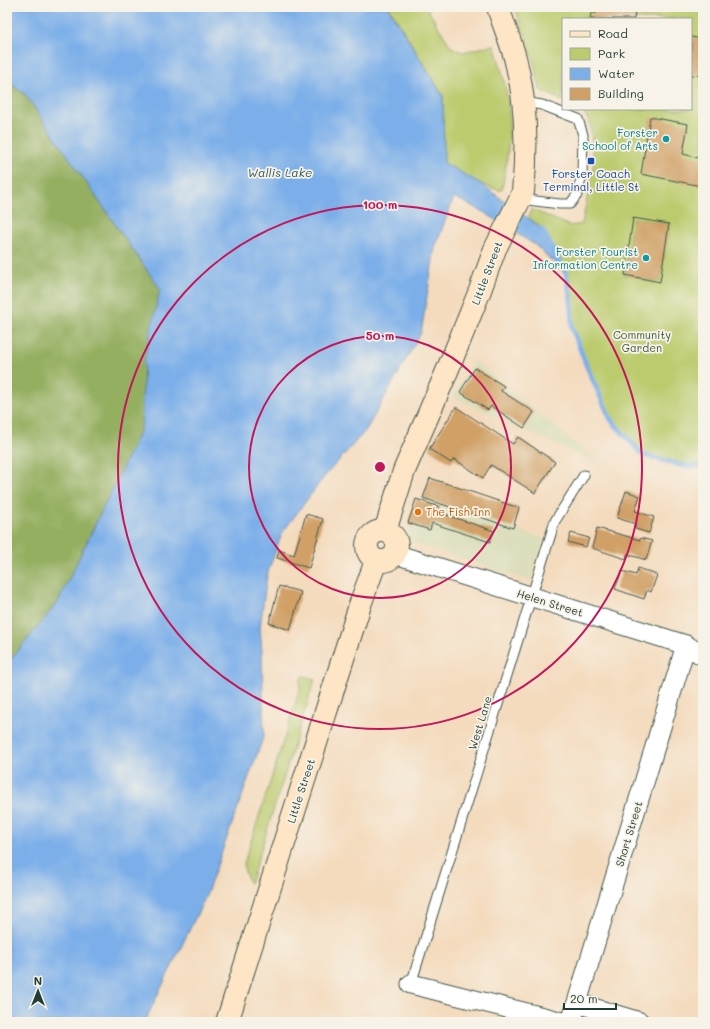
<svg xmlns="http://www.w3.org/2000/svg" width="710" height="1029" font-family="Mali,sans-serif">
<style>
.built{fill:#dcdebc}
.green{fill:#bbcb6d;stroke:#6d8450;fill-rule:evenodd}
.forest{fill:#94af60;stroke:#5a764a}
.water{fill:#7cafe9;stroke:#4e768e}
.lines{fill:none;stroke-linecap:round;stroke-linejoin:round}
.stream{stroke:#7cafe9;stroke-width:5}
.building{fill:#d0a066}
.lane-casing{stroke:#3f5549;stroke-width:11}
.street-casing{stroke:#3f5549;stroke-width:21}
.secondary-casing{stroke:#3f5549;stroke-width:24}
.lane{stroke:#fff;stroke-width:9}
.street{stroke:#fff;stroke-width:19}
.secondary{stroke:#fee5c5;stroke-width:22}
.ring{fill:none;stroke:#c2185b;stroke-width:2}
.culture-dot{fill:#0f9aa8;stroke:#f7f3e8;stroke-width:1.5}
.transit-dot{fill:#1a4fb4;stroke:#f7f3e8;stroke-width:1.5}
.food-dot{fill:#e8710a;stroke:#f7f3e8;stroke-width:1.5}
.labels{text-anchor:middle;stroke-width:3.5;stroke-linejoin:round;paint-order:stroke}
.culture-label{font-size:11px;fill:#0d838f;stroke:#f7f3e8;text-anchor:end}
.transit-label{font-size:11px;fill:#164399;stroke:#f7f3e8}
.street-label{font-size:11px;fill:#1f3d34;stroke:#f7f3e8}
.park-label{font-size:11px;fill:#3e593f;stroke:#f7f3e8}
.food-label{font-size:11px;fill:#c56008;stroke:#f7f3e8;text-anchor:start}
.water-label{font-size:12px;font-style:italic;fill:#365a61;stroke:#f7f3e8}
.centre{fill:#c2185b;stroke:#f7f3e8;stroke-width:2}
.ring-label{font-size:12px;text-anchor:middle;font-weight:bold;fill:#c2185b;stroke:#f7f3e8;stroke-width:3.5;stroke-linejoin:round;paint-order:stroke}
</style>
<rect width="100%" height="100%" fill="#f7f3e8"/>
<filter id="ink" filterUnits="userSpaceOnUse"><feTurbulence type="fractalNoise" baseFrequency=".025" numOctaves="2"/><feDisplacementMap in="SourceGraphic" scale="8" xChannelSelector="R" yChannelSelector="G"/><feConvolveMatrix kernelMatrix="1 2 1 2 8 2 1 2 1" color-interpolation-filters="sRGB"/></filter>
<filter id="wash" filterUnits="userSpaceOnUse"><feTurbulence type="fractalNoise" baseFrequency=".012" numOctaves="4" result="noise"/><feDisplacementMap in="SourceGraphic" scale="16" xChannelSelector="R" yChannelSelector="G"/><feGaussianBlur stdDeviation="0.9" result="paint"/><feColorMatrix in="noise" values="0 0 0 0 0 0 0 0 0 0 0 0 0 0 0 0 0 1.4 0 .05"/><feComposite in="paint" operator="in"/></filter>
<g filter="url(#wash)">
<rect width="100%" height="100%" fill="#f4dbbe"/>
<g class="built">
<polygon points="474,360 603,466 453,397"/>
<polygon points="419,497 545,539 530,581 405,540"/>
</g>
<g class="green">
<path d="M389,7H426L451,47L462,52L494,45C501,67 508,91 509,114C511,138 506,166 502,190C489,191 457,170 444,163L443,96Z"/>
<path d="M515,7H703V466H685L643,455L611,420L587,367L572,328L571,299L566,274L539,226L529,217L531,209L570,226L582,224L594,162L590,123L583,110L581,109H691V19H563V101L540,90L532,56ZM633,218L669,224L660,282L625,275Z"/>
<polygon points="303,676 315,679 250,884 244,869 244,863 300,689 300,680"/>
</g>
<polygon class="forest" points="7,81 25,94 160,289 141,429 58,602 7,664"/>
<polygon class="water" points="7,7 388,7 443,96 444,163 478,182 539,226 566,274 535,245 485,213 454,197 435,248 421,333 366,430 324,477 282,533 267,575 260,628 262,651 264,735 206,896 148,1015 146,1022 7,1022 7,664 58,602 141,429 144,362 160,289 25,94 7,81"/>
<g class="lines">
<polyline class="stream" points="542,229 566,274 571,299 572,328 587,367 611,420 643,455 685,466 703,466"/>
</g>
<g id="blocks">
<g class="building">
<polygon points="598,7 635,13 634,19 590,19 591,13 597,13"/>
<polygon points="691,37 703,39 703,76 691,75"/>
<polygon points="650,117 688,124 683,154 703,159 703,172 701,186 641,174"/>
<polygon points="633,218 669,224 660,282 625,275"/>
<polygon points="475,368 504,386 501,391 534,412 524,428 491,406 488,410 460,392"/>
<polygon points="456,407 513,444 518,437 555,462 535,493 491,465 483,478 454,459 451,463 429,449"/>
<polygon points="430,478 519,508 513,528 423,498"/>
<polygon points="626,491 640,496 635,511 654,517 649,533 635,529 636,524 617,518"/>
<polygon points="416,499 440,507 438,512 494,531 490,542 432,523 430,530 408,523"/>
<polygon points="306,514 323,519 309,568 277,558 279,550 294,555"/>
<polygon points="597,528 640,540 641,538 652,541 646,560 627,554 626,559 592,548"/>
<polygon points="571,533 589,538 586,547 568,542"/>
<polygon points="638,568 657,575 651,592 647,590 644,599 615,589 622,571 636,575"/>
<polygon points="279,586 301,592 290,630 269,623"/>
</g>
</g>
</g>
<g filter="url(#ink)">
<use href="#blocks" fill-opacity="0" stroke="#3f5549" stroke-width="1"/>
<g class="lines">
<defs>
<g id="lane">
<polyline points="520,199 560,204 570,204 577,195 582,175 583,135 578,119 542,105 524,102"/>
<polyline points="411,984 555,521 584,475"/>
</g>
<g id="street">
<polyline points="395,554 686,645 703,656"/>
<polyline points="411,984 563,1022"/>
<polyline points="577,1003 640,1022"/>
<polyline points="571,1022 686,645"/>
</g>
<g id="secondary">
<circle cx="382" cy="546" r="15"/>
<path d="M385,531L404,471L445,376L479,293L495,249L520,199L523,192C527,150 527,107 517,66C513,46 504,27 498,7"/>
<polyline points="227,1022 361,602 376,561"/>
</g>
</defs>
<use href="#lane" class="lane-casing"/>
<use href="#street" class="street-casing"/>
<use href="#secondary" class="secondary-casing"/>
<use href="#lane" class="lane"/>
<use href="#street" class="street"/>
<use href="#secondary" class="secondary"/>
</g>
</g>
<g class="ring">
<circle cx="380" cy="467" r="131"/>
<circle cx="380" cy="467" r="262"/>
</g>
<g class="culture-dot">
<circle cx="666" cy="139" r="4"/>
<circle cx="646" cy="258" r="4"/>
</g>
<rect class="transit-dot" x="587" y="157" width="8" height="8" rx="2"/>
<circle class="food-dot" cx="418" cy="512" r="4"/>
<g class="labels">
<g class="culture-label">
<text x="658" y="137">Forster<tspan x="658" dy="13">School of Arts</tspan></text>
<text x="638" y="256">Forster Tourist<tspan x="638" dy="13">Information Centre</tspan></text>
</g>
<g class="transit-label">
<text x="591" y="178">Forster Coach<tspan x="591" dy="13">Terminal, Little St</tspan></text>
</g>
<g class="street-label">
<text transform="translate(487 273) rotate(-69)" y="4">Little Street</text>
<text transform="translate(550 603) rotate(17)" y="4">Helen Street</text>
<text transform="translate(480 723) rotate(-73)" y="4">West Lane</text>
<text transform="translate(301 791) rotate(-72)" y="4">Little Street</text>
<text transform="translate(629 834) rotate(-73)" y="4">Short Street</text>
</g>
<g class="park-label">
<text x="642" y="339">Community<tspan x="642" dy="13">Garden</tspan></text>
</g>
<g class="food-label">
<text x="426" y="516">The Fish Inn</text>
</g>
<g class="water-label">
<text x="280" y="177">Wallis Lake</text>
</g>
</g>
<circle cx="380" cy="467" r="6" class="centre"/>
<g class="ring-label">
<text x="380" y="209">100 m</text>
<text x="380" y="340">50 m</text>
</g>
<rect width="710" height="1029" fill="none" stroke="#f7f3e8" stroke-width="24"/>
<rect x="562" y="18" width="130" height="92" fill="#f7f3e8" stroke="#a1aaa0"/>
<rect x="570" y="31" width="20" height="6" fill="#fee5c5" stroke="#a1aaa0"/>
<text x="598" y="38" font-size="12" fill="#1f3d34">Road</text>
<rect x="570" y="48" width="20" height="12" fill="#bbcb6d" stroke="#a1aaa0"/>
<text x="598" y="58" font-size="12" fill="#1f3d34">Park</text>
<rect x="570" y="68" width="20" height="12" fill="#7cafe9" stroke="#a1aaa0"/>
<text x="598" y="78" font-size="12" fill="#1f3d34">Water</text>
<rect x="570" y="88" width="20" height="12" fill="#d0a066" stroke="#a1aaa0"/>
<text x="598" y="98" font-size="12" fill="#1f3d34">Building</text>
<g transform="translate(38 991)" stroke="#f7f3e8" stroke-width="3" paint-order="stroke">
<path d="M0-3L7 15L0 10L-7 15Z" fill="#1f3d34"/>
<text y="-6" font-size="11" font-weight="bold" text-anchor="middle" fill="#1f3d34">N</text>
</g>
<path d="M564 1003v6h52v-6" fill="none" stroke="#1f3d34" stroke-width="2"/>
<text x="570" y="1003" font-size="12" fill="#1f3d34" stroke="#f7f3e8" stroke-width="3" paint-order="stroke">20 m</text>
</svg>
